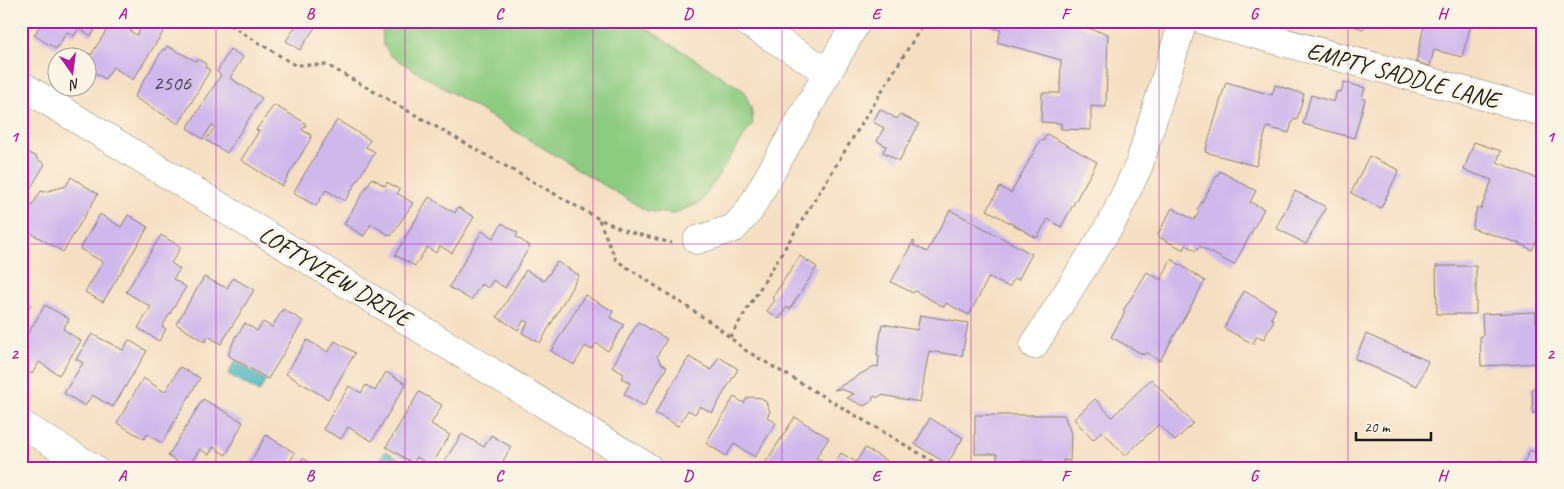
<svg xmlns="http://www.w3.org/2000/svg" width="1564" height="489" font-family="Caveat,sans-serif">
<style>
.green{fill:#8dcb81;stroke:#54744e}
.water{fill:#45b5bc;stroke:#30686c}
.building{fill:#cfb8ec}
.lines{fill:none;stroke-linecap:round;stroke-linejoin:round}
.minor-casing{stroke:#887e6f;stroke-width:29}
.path{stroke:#887e6f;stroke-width:3;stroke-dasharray:4 4;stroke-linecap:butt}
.minor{stroke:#fff;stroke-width:28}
.grid{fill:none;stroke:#b5179e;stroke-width:1;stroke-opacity:0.55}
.labels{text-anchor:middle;stroke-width:5;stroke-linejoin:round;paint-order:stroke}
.number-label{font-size:21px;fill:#494350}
.street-label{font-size:24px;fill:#1c1c1c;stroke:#fcf5e5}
.neatline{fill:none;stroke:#b5179e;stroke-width:2}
.grid-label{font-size:16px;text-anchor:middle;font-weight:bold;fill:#b5179e}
</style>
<rect width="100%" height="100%" fill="#fcf5e5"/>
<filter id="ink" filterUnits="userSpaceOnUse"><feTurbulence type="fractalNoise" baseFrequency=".02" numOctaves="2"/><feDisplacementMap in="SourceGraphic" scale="10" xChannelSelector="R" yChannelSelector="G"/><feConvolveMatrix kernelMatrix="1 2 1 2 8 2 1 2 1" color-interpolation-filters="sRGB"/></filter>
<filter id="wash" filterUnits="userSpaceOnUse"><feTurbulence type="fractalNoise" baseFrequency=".0096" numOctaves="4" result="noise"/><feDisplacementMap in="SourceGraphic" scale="20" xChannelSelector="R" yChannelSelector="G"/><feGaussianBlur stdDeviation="1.12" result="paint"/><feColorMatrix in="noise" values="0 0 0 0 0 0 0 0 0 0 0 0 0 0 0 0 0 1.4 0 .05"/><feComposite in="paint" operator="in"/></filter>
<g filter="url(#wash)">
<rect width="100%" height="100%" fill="#f5dfc2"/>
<polygon class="green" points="382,21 635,21 744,91 751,108 753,123 700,203 672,214 647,211 391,56 383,44"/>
<g class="water">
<polygon points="235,361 266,380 259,392 228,374"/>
<polygon points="386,451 415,468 382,468 377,462"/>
</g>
<g id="blocks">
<g class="building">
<polygon points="21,21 27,21 23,29 21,28"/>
<polygon points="43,21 100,21 91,36 79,28 74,36 67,32 56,49 34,35"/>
<polygon points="112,21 136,21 130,31 137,35 145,21 164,21 168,24 133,80 113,67 105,79 88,68 89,60 86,58 88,53 91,55"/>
<polygon points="299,21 319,21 300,50 286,41"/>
<polygon points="972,21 1062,21 1108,34 1106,107 1091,106 1091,130 1061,129 1061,123 1041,122 1042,93 1060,93 1061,60 997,42 1001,30"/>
<polygon points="1337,21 1369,21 1363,29"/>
<polygon points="1425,21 1472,21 1462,57 1434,50 1430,66 1416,62"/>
<polygon points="167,46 196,61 198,59 206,64 205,67 210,70 179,124 134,97 163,49 165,50"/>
<polygon points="230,49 243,57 230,78 262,98 227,153 206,140 215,127 212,125 203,139 187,128 221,75 217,72"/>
<polygon points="1226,82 1272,95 1275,85 1304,94 1297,120 1293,119 1289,133 1267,127 1256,166 1205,152"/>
<polygon points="1344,82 1365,88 1362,98 1365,99 1354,138 1303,124 1311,95 1334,102 1337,91 1341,92"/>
<polygon points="274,105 304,122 306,125 302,130 311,135 310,140 282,186 241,160 259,131 256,130"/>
<polygon points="880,109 897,119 900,114 919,124 899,161 883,152 886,146 877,141 884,128 873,122"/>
<polygon points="337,120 370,140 366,147 375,152 345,201 326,190 316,206 293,193"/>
<polygon points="1047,134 1097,162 1061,227 1048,219 1037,238 987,210 1000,187 1011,193 1041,139 1043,141"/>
<polygon points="1474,142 1501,151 1497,162 1543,181 1543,203 1535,224 1543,228 1532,250 1518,243 1472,228 1477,208 1481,209 1492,180 1464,170"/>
<polygon points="21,149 37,157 36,158 45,164 21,204"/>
<polygon points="1369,156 1399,170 1381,208 1351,193"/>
<polygon points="1220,171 1256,191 1250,202 1264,209 1234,265 1199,246 1196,251 1186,245 1184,250 1157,236 1172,208 1194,220 1199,212 1197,210"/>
<polygon points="71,177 98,194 63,252 21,227 21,223 41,191 44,192 66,186"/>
<polygon points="372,178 385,186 387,182 400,190 397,193 413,203 391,236 371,224 364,236 344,224"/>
<polygon points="1295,191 1326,207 1306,244 1276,228"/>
<polygon points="429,197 455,213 458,207 474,217 452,253 440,246 436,253 427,247 415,266 395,255"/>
<polygon points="950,210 1032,254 1018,280 1015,278 1009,287 989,277 969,315 946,303 944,307 915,291 913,293 891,282 913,241 915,242 913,245 927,252"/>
<polygon points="100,214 121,227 128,215 148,227 103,302 85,292 103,262 80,249"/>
<polygon points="502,223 518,233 516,237 530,246 505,288 493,280 488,288 481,284 471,300 449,287 482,231 493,238"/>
<polygon points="161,235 181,247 171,263 180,269 173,279 186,287 162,327 166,329 159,341 138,328 151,307 126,292"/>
<polygon points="800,256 817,267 790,309 787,307 779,319 767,311 775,300 772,298"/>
<polygon points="1171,259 1205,281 1160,361 1146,352 1144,355 1111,337 1125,312 1123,311 1147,272 1161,280"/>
<polygon points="557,262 579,275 540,343 522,333 528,323 524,320 518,330 497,317 526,270 544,281"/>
<polygon points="1436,266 1476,266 1476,314 1437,314"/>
<polygon points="204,277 227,288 233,278 254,290 221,344 208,336 205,342 176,324"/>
<polygon points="1244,291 1276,309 1271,318 1274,320 1264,339 1257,336 1253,344 1224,328"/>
<polygon points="585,295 613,311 610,317 624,325 608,351 596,343 592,350 585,346 574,365 551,351"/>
<polygon points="21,299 31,305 21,321"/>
<polygon points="45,305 69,319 63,329 81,341 59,375 39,362 32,374 21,367 21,345"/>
<polygon points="283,309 303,321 268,379 229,356 229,353 236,335 237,336 245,323 257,331 263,322 272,327"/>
<polygon points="1536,312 1536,322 1543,322 1542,363 1481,366 1480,336 1483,336 1482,314"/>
<polygon points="920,315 968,323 962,356 929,351 920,402 881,395 877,398 875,396 872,398 873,400 864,406 847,398 854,394 841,389 834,390 874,366 878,367 879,356 877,356 882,324 917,330"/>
<polygon points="638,322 667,339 657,356 661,363 667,367 644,406 624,394 630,383 621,378 624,374 612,367"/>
<polygon points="92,334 123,350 129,340 147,351 113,407 92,395 85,406 64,393 83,363 76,359"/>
<polygon points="1366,334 1428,361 1417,386 1355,359"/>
<polygon points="307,340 328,352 335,341 355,353 328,399 286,374"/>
<polygon points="689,357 711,370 719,357 738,369 712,413 700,406 695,414 688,410 678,426 655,413"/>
<polygon points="180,367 200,378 162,443 147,434 144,439 117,423 143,378 165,392"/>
<polygon points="386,372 406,384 372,441 348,427 341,439 323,429 349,386 361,393 366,385 375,391"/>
<polygon points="1151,379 1193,423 1175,441 1159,424 1125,456 1102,431 1093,440 1074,419 1095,399 1112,417"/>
<polygon points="1543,387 1543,413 1533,413 1532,388"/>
<polygon points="419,392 442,405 431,424 450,435 431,466 417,457 413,463 386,447"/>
<polygon points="734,397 744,403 747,398 751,397 762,398 766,402 770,412 767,417 776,423 755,457 734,444 726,456 706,443"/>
<polygon points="203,399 243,422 226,455 213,447 209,455 200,449 187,468 168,456"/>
<polygon points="975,415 1064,415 1071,433 1070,461 1063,460 1063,468 1044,468 1044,461 997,461 997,454 975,454"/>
<polygon points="795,417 829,438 816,458 825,463 822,468 762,468"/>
<polygon points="930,418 963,438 947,464 915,444"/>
<polygon points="462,434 484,447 491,435 511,447 499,468 440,468"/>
<polygon points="266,435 295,453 286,468 247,468"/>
<polygon points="865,448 894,465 892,468 832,468 841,453 856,462"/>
<polygon points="1530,450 1543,456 1543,468 1521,468"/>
<polygon points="303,458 319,468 297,468"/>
<polygon points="1496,462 1508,468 1493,468"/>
</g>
</g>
</g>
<g filter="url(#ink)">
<use href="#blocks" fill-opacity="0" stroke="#887e6f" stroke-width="1"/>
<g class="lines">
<defs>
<g id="minor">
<polyline points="745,21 828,72"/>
<polyline points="1205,21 1543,112"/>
<polyline points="21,85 649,468"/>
<polyline points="697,240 734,228 749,211 857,21"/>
<polyline points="1034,345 1112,222 1139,165 1183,21"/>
<polyline points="21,424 93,468"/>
</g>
</defs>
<use href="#minor" class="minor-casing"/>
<g class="path">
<polyline points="223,21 295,65 327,65 599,219 629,232 672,243"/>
<polyline points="599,220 616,260 715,325 745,350 944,468"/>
<polyline points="730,337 925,21"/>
</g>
<use href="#minor" class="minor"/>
</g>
</g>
<path class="grid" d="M216,21V468M405,21V468M593,21V468M782,21V468M971,21V468M1159,21V468M1348,21V468M21,244H1543"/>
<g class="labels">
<g class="number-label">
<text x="172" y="90">2506</text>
</g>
<g class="street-label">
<text transform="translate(1403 75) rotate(15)" y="8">EMPTY SADDLE LANE</text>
<text transform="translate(335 276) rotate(31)" y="8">LOFTYVIEW DRIVE</text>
</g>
</g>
<rect width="1564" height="489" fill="none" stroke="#fcf5e5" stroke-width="55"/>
<g transform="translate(72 72) rotate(166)"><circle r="24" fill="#fcf5e5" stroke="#a29e95"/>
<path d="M0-4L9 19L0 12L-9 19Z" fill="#b5179e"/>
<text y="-8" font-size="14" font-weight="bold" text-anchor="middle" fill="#1c1c1c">N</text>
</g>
<path d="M1356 432v8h75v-8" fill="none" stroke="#1c1c1c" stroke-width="2.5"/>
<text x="1364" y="432" font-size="15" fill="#1c1c1c" stroke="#fcf5e5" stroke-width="4" paint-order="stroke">20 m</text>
<rect x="28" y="28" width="1508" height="434" class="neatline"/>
<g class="grid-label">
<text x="122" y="19">A</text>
<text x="310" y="19">B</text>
<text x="499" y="19">C</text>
<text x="688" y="19">D</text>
<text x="876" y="19">E</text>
<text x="1065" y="19">F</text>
<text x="1254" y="19">G</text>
<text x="1442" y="19">H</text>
<text x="14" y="142">1</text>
<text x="1550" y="142">1</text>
<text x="14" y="359">2</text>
<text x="1550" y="359">2</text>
<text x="122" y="481">A</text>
<text x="310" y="481">B</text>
<text x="499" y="481">C</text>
<text x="688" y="481">D</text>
<text x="876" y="481">E</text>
<text x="1065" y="481">F</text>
<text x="1254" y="481">G</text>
<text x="1442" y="481">H</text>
</g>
</svg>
